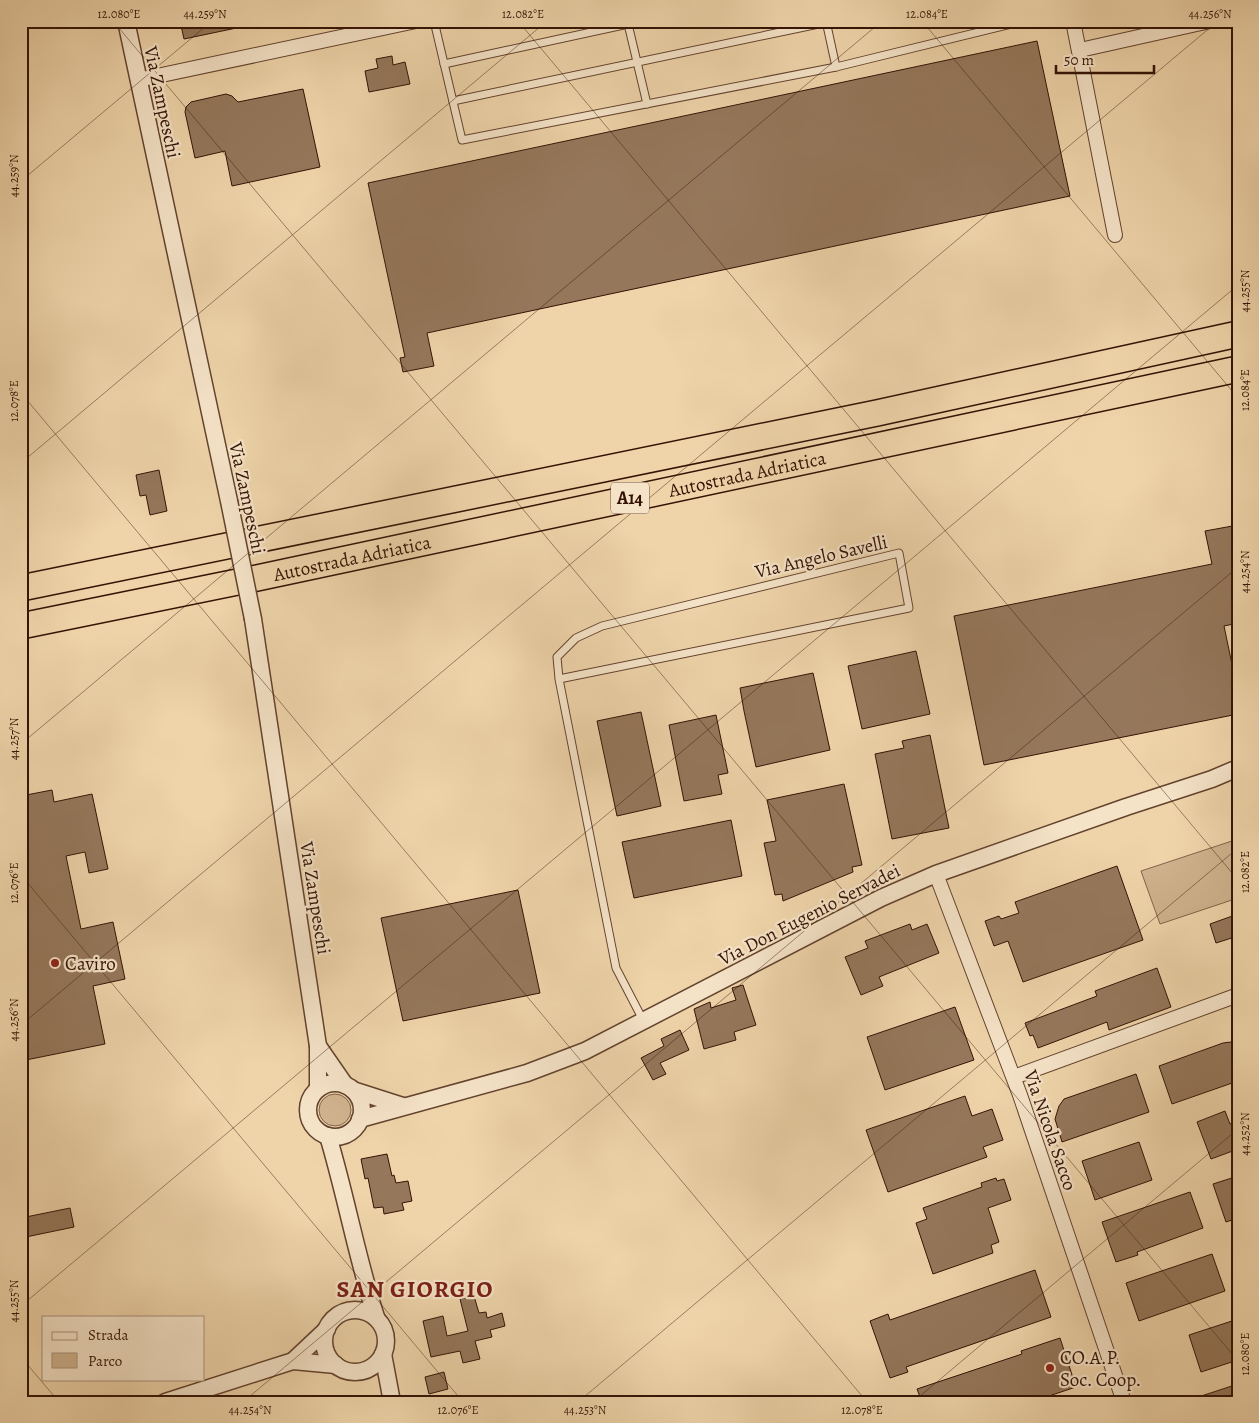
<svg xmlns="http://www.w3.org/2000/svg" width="1259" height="1423" font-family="Alegreya,serif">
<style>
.green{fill:#cfb38e;stroke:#82634a}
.building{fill:#95775b;stroke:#341305}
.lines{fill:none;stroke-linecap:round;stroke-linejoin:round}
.service-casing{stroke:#63432e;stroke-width:9}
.minor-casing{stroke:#63432e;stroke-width:16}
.tertiary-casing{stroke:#63432e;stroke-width:19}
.motorway-casing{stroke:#341305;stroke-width:28}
.service{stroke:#f5e3c8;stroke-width:7}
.minor{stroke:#f5e3c8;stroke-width:14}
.tertiary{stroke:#f5e3c8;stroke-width:16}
.motorway{stroke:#efd4aa;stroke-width:25}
.tertiary-bridge-casing{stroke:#63432e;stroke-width:19;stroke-linecap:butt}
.tertiary-bridge{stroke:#f5e3c8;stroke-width:16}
.ticks{fill:none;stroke:#341305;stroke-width:1;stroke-opacity:0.45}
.poi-dot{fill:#8f2418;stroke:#f5e3c8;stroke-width:2}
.labels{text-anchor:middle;stroke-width:4.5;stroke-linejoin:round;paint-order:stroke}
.shield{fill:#f5e3c8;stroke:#6e5140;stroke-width:1}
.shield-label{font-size:18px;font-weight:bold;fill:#341305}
.street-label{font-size:19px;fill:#341305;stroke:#f5e3c8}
.poi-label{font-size:19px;fill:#341305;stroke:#f5e3c8;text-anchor:start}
.district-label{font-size:24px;font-weight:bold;letter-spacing:1px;fill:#7a1f14;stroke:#f5e3c8}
.neatline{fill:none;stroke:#341305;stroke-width:2}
.ticks-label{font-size:12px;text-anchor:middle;fill:#341305}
</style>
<rect width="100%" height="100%" fill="#efd4aa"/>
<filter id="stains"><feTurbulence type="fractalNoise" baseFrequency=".004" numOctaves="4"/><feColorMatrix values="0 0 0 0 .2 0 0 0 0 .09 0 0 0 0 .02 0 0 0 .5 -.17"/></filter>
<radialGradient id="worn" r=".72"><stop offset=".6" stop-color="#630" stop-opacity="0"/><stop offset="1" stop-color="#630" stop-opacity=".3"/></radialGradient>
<g class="green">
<polygon points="1238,839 1238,898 1160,924 1141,871"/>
<circle cx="335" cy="1110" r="16"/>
</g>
<g class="building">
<polygon points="180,21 246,21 246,26 184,39"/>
<polygon points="1037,41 1070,196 427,333 434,366 403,372 400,358 405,357 368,183"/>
<polygon points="392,56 393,65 405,62 410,84 369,92 365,71 378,68 376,59"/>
<polygon points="303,89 320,167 232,186 225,151 195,158 185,112 186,107 191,102 226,94 232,96 238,102"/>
<polygon points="159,470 167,511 150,515 146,495 140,496 136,475"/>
<polygon points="1238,525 1238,623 1224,626 1238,693 1238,714 984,765 954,616 1212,564 1205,531"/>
<polygon points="916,651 930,714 862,729 848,666"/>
<polygon points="813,673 830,750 756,767 744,711 740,688"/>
<polygon points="641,712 661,806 617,816 597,721"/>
<polygon points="716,715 728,773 718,775 722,794 684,801 669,725"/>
<polygon points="930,735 949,828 892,839 875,754 904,748 902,741"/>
<polygon points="844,784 862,865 852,867 853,872 783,901 782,894 775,895 764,843 776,841 767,800"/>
<polygon points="52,790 54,802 92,794 108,869 89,873 85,852 66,856 81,929 113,922 125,979 93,986 105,1044 21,1061 21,796"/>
<polygon points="731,820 742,876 634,898 622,842"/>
<polygon points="1117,866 1143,940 1023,982 1008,941 994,946 985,921 999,916 1001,919 1019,913 1015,902"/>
<polygon points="518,890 540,993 403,1021 381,918"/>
<polygon points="1238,914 1238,936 1216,943 1210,924"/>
<polygon points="910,924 912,930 927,924 939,953 879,977 883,986 861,995 845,957 868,948 865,941"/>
<polygon points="1157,968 1171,1007 1109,1030 1107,1022 1038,1048 1033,1035 1030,1036 1025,1023 1097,996 1095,991"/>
<polygon points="743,985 756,1025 734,1032 736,1040 704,1049 694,1009 710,1002 711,1008 736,1000 732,988"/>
<polygon points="955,1007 974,1060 885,1090 867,1037"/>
<polygon points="680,1030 689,1050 660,1063 666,1074 653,1080 641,1058 664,1046 661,1039"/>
<polygon points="1231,1042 1238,1043 1238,1081 1172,1104 1159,1066 1223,1043"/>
<polygon points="1136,1074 1149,1112 1062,1142 1055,1119 1059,1106 1064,1099"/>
<polygon points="965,1096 972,1116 992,1109 1003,1140 983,1147 987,1157 888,1192 866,1130"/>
<polygon points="1225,1111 1230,1124 1238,1121 1238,1149 1211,1159 1197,1122"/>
<polygon points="1139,1142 1152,1180 1095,1200 1082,1161"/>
<polygon points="387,1154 392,1176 394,1175 396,1183 408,1181 412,1201 402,1203 404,1210 384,1214 383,1207 374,1208 368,1178 365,1179 361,1159"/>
<polygon points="1238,1176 1238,1218 1226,1222 1213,1184"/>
<polygon points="996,1178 997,1181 1004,1179 1011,1200 988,1208 999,1242 991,1245 993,1253 933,1274 916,1223 927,1219 923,1208 982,1187 981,1183"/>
<polygon points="1190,1192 1203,1228 1137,1252 1138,1255 1116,1262 1102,1222"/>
<polygon points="70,1208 74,1227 21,1238 21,1218"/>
<polygon points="1212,1254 1225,1291 1139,1321 1126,1283"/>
<polygon points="1035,1270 1051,1317 906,1367 908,1372 890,1378 870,1321 888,1314 890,1320"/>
<polygon points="474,1296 479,1313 486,1312 487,1318 502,1313 505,1326 490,1330 492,1337 475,1341 480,1359 463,1363 460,1351 431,1357 423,1321 443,1316 447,1336 468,1331 460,1299"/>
<polygon points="1235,1320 1238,1328 1238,1360 1201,1372 1189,1335"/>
<polygon points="1060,1338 1076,1387 1037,1400 1037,1398 1027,1402 922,1402 917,1389 1022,1354 1021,1351"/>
<polygon points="444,1372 448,1389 429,1394 425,1377"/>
<polygon points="1238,1384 1238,1402 1190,1402 1189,1400"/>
</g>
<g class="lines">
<defs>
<g id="service">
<polyline points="434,21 462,140 836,67"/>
<polyline points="826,21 836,67 1024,21"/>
<polyline points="628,24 647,104"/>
<polyline points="444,64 642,21"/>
<polyline points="453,101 833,21"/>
<polyline points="559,679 557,657 576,638 602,626 899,553 909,608 559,679 616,968 643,1020"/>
</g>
<g id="minor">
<polyline points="1073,21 1115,235"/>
<polyline points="1080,50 1210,21"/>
<polyline points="138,80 416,21"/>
<polyline points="936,874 1020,1095 1124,1402"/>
<polyline points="1014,1077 1238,995"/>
</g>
<g id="tertiary">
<polyline points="126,21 229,501"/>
<polyline points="253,619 318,1046 318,1088"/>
<polyline points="318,1046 345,1085"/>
<circle cx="335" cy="1110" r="27"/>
<polyline points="353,1090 403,1106"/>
<polyline points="360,1119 527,1073 585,1051 881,898 936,874 1126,807 1212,779 1238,768"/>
<path d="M328,1136C346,1196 357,1258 376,1317"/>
<circle cx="355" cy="1341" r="31"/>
<polyline points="383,1354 392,1402"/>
<polyline points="293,1361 327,1329"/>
<polyline points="165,1402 293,1361 336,1365"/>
</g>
<g id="motorway">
<polyline points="21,588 877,413 1238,334"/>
<path id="s1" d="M21,626L257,578L1238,369"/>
</g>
</defs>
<use href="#service" class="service-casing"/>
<use href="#minor" class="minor-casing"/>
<use href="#tertiary" class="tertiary-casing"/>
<use href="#motorway" class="motorway-casing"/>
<use href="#service" class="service"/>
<use href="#minor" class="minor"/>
<use href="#tertiary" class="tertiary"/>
<use href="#motorway" class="motorway"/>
<defs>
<polyline id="tertiary-bridge" points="229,501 253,619"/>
</defs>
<use href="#tertiary-bridge" class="tertiary-bridge-casing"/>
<use href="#tertiary-bridge" class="tertiary-bridge"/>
</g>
<path class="ticks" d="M113,21L1238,1361M518,21L1238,880M922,21L1238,398M21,181L212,21M21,393L867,1402M21,463L547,21M21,744L882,21M21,875L463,1402M21,1025L1218,21M21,1306L1238,285M21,1357L59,1402M243,1402L1238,567M578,1402L1238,848M913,1402L1238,1129"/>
<g class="poi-dot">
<circle cx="55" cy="963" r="5"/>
<circle cx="1050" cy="1368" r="5"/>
</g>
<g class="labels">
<rect class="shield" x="611" y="482.5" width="38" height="31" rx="4"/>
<g class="shield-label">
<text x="630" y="504">A14</text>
</g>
<g class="street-label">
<text transform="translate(163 102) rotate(78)" y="7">Via Zampeschi</text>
<text dy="7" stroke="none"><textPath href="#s1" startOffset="742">Autostrada Adriatica</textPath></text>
<text transform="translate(248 498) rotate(78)" y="7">Via Zampeschi</text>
<text transform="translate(821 556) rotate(-13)" y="7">Via Angelo Savelli</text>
<text dy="7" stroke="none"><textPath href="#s1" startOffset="338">Autostrada Adriatica</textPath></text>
<text transform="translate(316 898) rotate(81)" y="7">Via Zampeschi</text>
<text transform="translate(809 914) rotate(-27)" y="7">Via Don Eugenio Servadei</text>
<text transform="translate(1051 1130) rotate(71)" y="7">Via Nicola Sacco</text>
</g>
<g class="poi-label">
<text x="65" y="970">Caviro</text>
<text x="1060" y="1364">CO.A.P.<tspan x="1060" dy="22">Soc. Coop.</tspan></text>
</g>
<g class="district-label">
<text x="415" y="1297">SAN GIORGIO</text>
</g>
</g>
<rect width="1259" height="1423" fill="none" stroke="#efd4aa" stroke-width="55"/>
<rect x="42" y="1316" width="162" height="65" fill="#f5e3c8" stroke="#a8907a"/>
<rect x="52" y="1332" width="25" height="8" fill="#f5e3c8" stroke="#a8907a"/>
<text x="88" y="1340" font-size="15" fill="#341305">Strada</text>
<rect x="52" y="1353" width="25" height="15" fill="#cfb38e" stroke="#a8907a"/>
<text x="88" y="1366" font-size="15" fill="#341305">Parco</text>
<path d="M1056 65v8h98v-8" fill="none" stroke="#341305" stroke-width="2.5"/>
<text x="1064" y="65" font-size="15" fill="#341305" stroke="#f5e3c8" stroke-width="4" paint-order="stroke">50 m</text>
<rect x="28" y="28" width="1204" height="1368" class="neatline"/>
<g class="ticks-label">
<text x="119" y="18">12.080°E</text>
<text x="205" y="18">44.259°N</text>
<text x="523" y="18">12.082°E</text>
<text x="927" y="18">12.084°E</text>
<text x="1210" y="18">44.256°N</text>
<text transform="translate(14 176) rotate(-90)" y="4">44.259°N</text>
<text transform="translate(1245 291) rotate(-90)" y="4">44.255°N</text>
<text transform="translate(1245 390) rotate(-90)" y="4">12.084°E</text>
<text transform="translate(14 401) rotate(-90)" y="4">12.078°E</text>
<text transform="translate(1245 572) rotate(-90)" y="4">44.254°N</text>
<text transform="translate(14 739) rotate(-90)" y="4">44.257°N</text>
<text transform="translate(1245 872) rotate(-90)" y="4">12.082°E</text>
<text transform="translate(14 883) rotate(-90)" y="4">12.076°E</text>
<text transform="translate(14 1020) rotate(-90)" y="4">44.256°N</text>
<text transform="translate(1245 1134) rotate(-90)" y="4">44.252°N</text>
<text transform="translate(14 1301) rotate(-90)" y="4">44.255°N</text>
<text transform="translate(1245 1354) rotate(-90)" y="4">12.080°E</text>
<text x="250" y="1414">44.254°N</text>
<text x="458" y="1414">12.076°E</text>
<text x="585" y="1414">44.253°N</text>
<text x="862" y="1414">12.078°E</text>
</g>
<rect width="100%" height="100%" filter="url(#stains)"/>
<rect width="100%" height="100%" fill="url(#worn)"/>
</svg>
